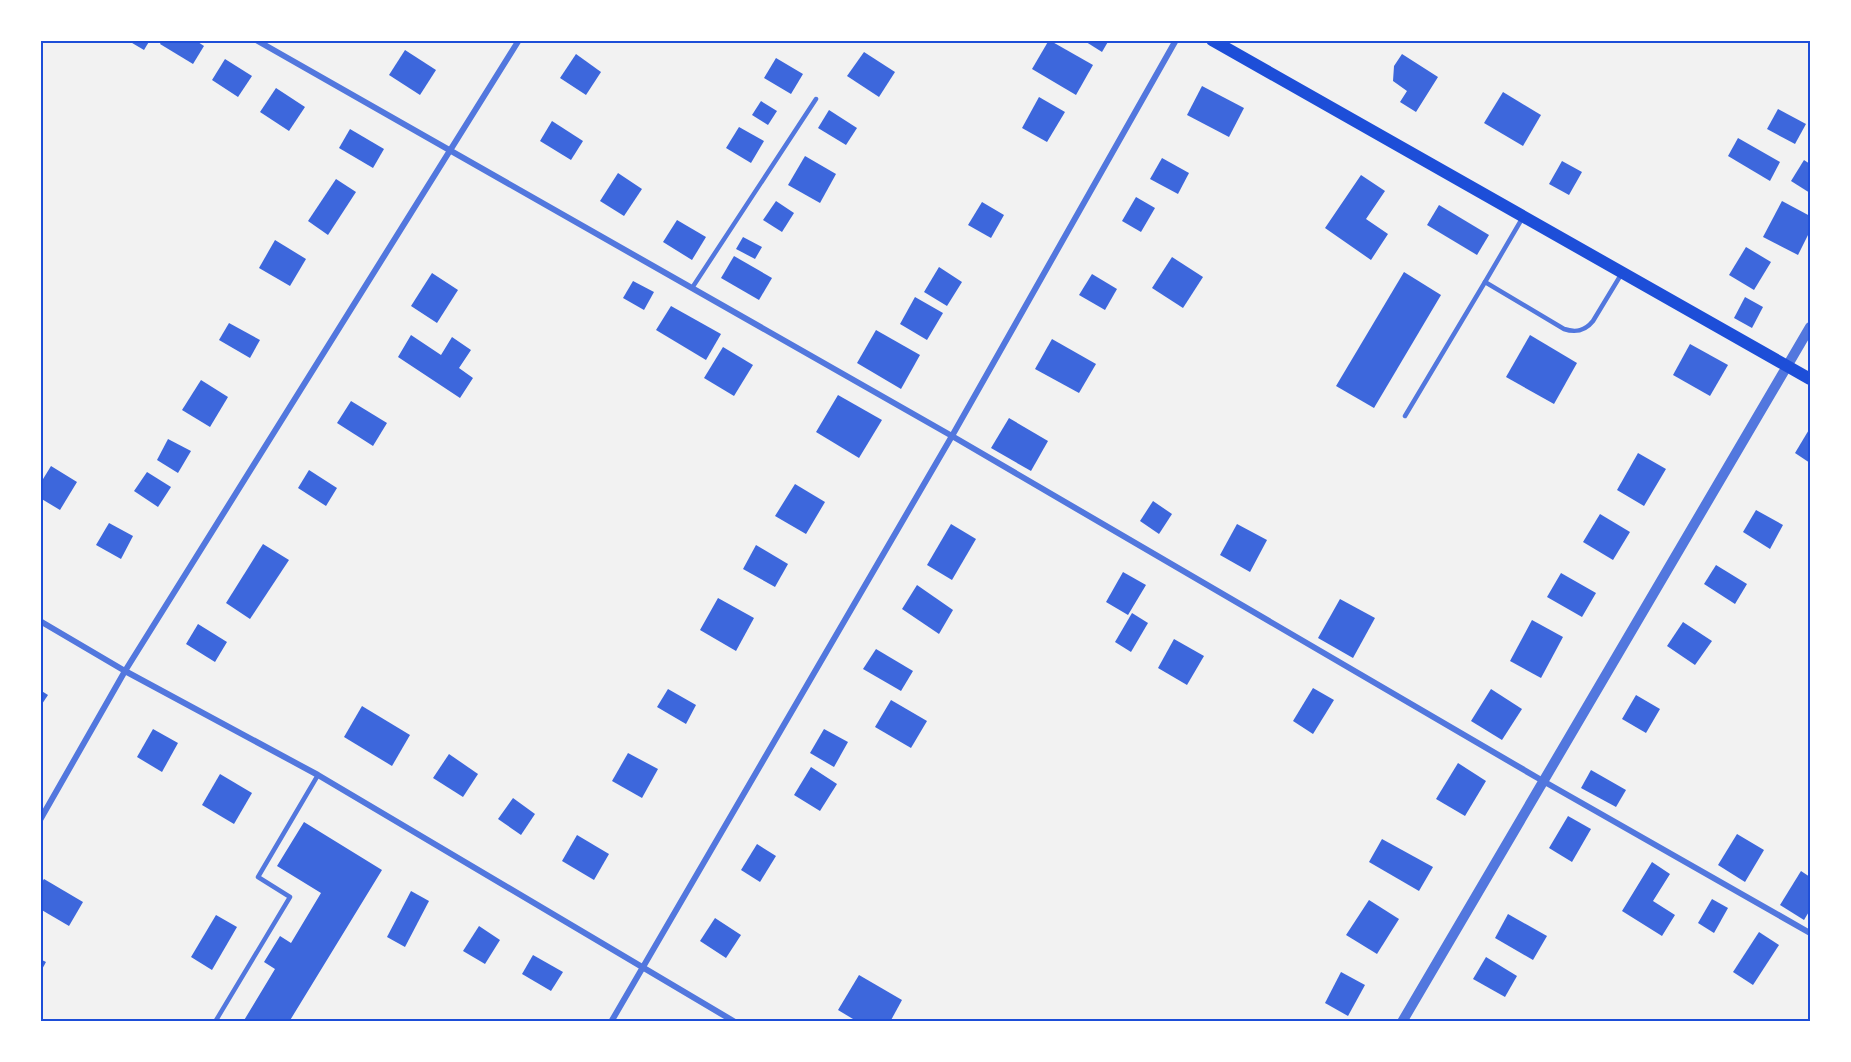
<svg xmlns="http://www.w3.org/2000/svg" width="1851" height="1062" font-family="'Noto Sans',sans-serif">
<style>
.building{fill:#3d67dc}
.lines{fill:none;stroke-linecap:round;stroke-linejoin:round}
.service{stroke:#5277de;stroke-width:4.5}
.minor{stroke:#5277de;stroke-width:6}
.tertiary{stroke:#5277de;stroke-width:10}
.secondary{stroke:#1d4ed8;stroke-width:12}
.neatline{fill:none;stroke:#1d4ed8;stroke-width:2}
</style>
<rect width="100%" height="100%" fill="#f2f2f2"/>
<g class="building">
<polygon points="127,40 150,40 144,50"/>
<polygon points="162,40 195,40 204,46 193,64 160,44"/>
<polygon points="1049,40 1093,65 1076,95 1032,69"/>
<polygon points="1083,40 1109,40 1102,52"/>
<polygon points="405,50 436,70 420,95 389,75"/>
<polygon points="864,52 895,72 879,97 847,76"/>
<polygon points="576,54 601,72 586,95 560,78"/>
<polygon points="1402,54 1438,77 1416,112 1400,102 1407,91 1393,81 1394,66"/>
<polygon points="776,58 803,74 791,94 764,78"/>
<polygon points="225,59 252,76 238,97 212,80"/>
<polygon points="1202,86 1244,108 1229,137 1187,115"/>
<polygon points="276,88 305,107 289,131 260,112"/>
<polygon points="1503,92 1541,115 1523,146 1484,123"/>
<polygon points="1039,97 1065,112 1047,142 1022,128"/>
<polygon points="761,101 777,111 768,125 752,115"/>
<polygon points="1778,109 1806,124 1795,144 1767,129"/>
<polygon points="829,110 857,128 846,145 818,128"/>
<polygon points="552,121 583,141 571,160 540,141"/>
<polygon points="739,127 764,141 751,163 726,148"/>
<polygon points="350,129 384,149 373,168 339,148"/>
<polygon points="1738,138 1780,162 1770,181 1728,156"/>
<polygon points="805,156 836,174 820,203 788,185"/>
<polygon points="1162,158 1189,173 1178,194 1150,179"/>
<polygon points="1804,160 1810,164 1810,193 1791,181"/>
<polygon points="1562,161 1582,172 1569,195 1549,184"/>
<polygon points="618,173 642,189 624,216 600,201"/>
<polygon points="1361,175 1385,191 1366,219 1388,234 1371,260 1325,228"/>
<polygon points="336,179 356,192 328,235 308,221"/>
<polygon points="1136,197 1155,208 1141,232 1122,221"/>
<polygon points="776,201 794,213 782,232 763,220"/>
<polygon points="1782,201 1810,216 1810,231 1798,255 1763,237"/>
<polygon points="982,202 1004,215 991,238 968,225"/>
<polygon points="1439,205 1489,235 1477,255 1427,225"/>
<polygon points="677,220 706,237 692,260 663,242"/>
<polygon points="743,237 762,247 755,259 736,249"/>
<polygon points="275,240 306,259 290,286 259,268"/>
<polygon points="1746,247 1771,262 1754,290 1729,275"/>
<polygon points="734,256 772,278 759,300 721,278"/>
<polygon points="1172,257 1203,277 1183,308 1152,288"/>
<polygon points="939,267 962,282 947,306 924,292"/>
<polygon points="1404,272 1441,295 1374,408 1336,386"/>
<polygon points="432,273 458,290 437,323 411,306"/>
<polygon points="1092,274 1117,289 1105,310 1079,295"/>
<polygon points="633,281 654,292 644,310 623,298"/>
<polygon points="915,297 943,313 927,340 900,324"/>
<polygon points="1745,297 1763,307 1752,328 1734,318"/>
<polygon points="671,306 721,334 706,360 656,330"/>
<polygon points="229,323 260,340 250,358 219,340"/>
<polygon points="876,330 920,355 901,389 857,363"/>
<polygon points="411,335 441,355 452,337 471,350 459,368 473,378 460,398 398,357"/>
<polygon points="1530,335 1577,363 1554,404 1506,377"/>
<polygon points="1052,339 1096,364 1079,393 1035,369"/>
<polygon points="1690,344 1728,365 1710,396 1673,375"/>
<polygon points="723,347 753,365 734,396 704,378"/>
<polygon points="201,380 228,397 210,427 182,410"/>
<polygon points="838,395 882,420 859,458 816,432"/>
<polygon points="351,401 387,423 373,446 337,423"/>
<polygon points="1009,418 1048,441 1031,471 991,448"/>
<polygon points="1810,428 1810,463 1795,453"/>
<polygon points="168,439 191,451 178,473 157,460"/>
<polygon points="1638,453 1666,469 1644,506 1617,490"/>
<polygon points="51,466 77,482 60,510 40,498 40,484"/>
<polygon points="309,470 337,488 326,506 298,488"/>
<polygon points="147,472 171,487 158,507 134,491"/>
<polygon points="795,484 825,502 806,534 775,516"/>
<polygon points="1153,501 1172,514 1159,534 1140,521"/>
<polygon points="1756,510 1783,525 1770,549 1743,532"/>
<polygon points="1600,514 1630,532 1613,560 1583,542"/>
<polygon points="109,523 133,536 121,559 96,545"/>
<polygon points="951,524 976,539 952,580 927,565"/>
<polygon points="1237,524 1267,540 1250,572 1220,555"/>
<polygon points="263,544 289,560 250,619 226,603"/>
<polygon points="756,545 788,564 775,587 743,569"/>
<polygon points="1716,565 1747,584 1735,604 1704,584"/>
<polygon points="1123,572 1146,585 1128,615 1106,602"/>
<polygon points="1561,573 1596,593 1582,617 1547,597"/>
<polygon points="917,585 953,610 939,634 902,609"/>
<polygon points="718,598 754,618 736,651 700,630"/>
<polygon points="1340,599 1375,618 1353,658 1318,638"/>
<polygon points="1132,613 1148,623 1131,652 1115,642"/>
<polygon points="1532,620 1563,637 1541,678 1510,661"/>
<polygon points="1683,622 1712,641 1695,665 1667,646"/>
<polygon points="198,624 227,642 215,662 186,644"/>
<polygon points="1174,639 1204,656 1187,685 1158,668"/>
<polygon points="876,649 913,671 901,691 863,669"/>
<polygon points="1313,688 1334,700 1313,734 1293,721"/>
<polygon points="668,689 696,705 686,724 657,707"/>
<polygon points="1491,689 1522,709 1502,740 1471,721"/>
<polygon points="40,690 48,695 40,707"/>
<polygon points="1636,695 1660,709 1646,733 1622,719"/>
<polygon points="891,700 927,721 911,748 875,727"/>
<polygon points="362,706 410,735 392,766 344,737"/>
<polygon points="153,729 178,743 162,772 137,757"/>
<polygon points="824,729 848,742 834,767 810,753"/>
<polygon points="628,753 658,769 642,798 612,781"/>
<polygon points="449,754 478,774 463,797 433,778"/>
<polygon points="1458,763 1486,781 1465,816 1436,799"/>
<polygon points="811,767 837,784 820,811 794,795"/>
<polygon points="1591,770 1626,790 1616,807 1581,788"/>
<polygon points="220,774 252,793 234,824 202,805"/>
<polygon points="513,798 535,814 521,835 498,819"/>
<polygon points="1568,816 1591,829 1572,862 1549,848"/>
<polygon points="304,822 382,870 289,1022 243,1022 275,969 264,962 280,936 291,943 321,893 277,866"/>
<polygon points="1737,834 1764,850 1745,882 1718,865"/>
<polygon points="577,835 609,854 594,880 562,861"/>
<polygon points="1382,839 1433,867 1419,891 1369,862"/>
<polygon points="757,844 776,856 760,882 741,870"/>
<polygon points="1652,862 1670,874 1653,901 1675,915 1662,936 1622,911"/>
<polygon points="1801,871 1810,877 1810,910 1804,920 1780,905"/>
<polygon points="44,879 83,902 69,926 40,909 40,885"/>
<polygon points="411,891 429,901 405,947 387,937"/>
<polygon points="1712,899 1728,908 1714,933 1698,923"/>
<polygon points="1369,900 1399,919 1377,954 1346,935"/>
<polygon points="1508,914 1547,936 1533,960 1495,938"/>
<polygon points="216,915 237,927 212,970 191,957"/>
<polygon points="715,918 741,935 726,958 700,941"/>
<polygon points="479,926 500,940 485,964 463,951"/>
<polygon points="1759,932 1779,945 1753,985 1733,972"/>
<polygon points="533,955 563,972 551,991 522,974"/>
<polygon points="1486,957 1517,976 1505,997 1473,979"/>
<polygon points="40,959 46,962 40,973"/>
<polygon points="1341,972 1365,985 1348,1016 1325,1003"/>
<polygon points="859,975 902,1000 890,1022 858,1022 838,1010"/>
</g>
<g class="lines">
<g class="service">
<polyline points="1485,282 1523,217"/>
<polyline points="692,288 816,99"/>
<path d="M1405,416L1485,282L1564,329C1576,333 1585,331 1593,321L1622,273"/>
<polyline points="215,1022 290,897 258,877 318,775"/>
</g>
<g class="minor">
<polyline points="256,40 952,436 1543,781 1810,933"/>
<polyline points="40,621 125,671 318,775 735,1022"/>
<polyline points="40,820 125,671 519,40"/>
<polyline points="611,1022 952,436 1176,40"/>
</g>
<polyline class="tertiary" points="1402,1022 1810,327"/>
<polyline class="secondary" points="1212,40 1810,379"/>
</g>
<rect width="1851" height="1062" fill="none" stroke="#ffffff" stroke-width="84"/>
<rect x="42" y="42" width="1767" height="978" class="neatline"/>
</svg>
